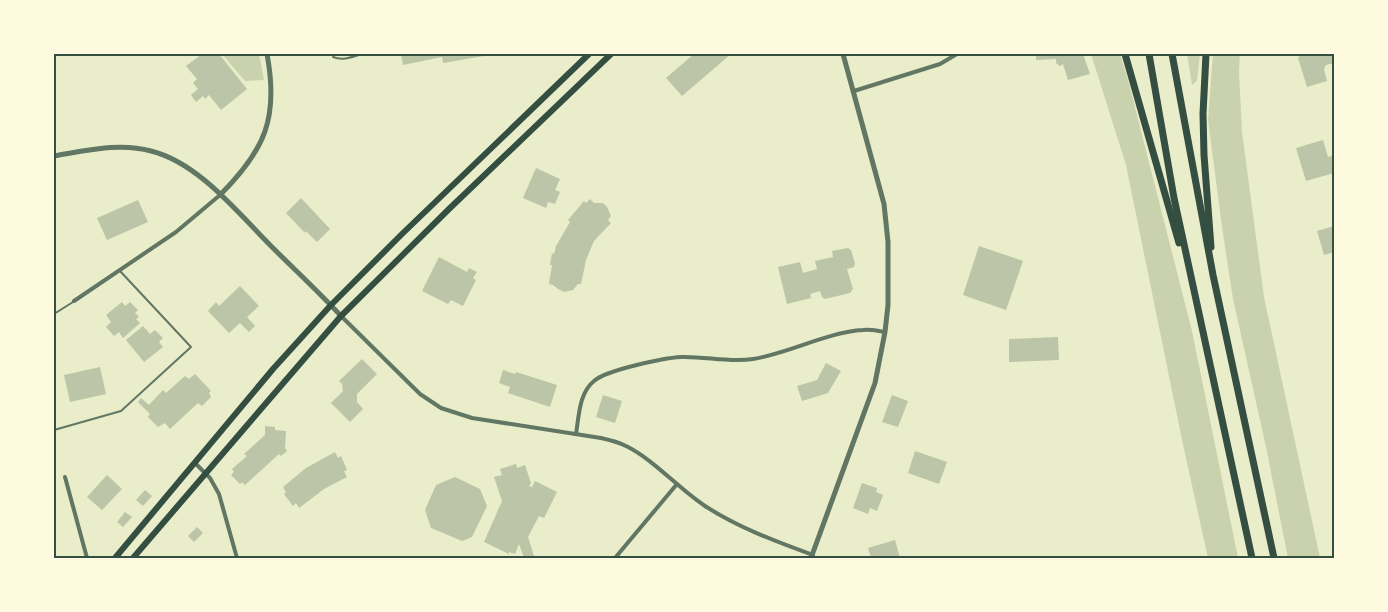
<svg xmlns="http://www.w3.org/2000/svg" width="1388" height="612" font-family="'Zilla Slab',serif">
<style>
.green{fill:#cad2ad}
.building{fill:#bcc5a7}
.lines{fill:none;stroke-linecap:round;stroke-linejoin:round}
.service{stroke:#617663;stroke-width:2}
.minor{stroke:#617663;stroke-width:4}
.tertiary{stroke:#617663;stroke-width:5}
.primary{stroke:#344e41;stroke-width:6}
.motorway{stroke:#344e41;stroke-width:7}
.neatline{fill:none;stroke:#344e41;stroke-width:2}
</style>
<rect width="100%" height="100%" fill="#e9edc9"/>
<g class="green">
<polygon points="222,54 259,54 264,80 245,81"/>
<polygon points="1091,54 1120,54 1128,80 1192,331 1238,558 1208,558 1182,440 1126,165"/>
<polygon points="1187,54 1200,54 1197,81 1192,85"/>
<polygon points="1213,54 1240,54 1239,72 1242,132 1264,297 1320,558 1288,558 1266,447 1233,299 1223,234 1208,120"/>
</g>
<g class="building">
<polygon points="202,54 219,54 247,89 221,110 209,95 205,99 203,96 196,102 191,95 198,89 193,83 197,79 186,66"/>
<polygon points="401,54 490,54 490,55 443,63 442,57 403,65"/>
<polygon points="694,54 731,54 682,96 666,78"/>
<polygon points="1036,54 1083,54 1090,74 1068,80 1063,64 1060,66 1056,63 1056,59 1036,60"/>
<polygon points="1301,54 1334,54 1334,63 1326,65 1324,69 1327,81 1307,87 1298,58"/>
<polygon points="1323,140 1328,157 1334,155 1334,173 1306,181 1296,148"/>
<polygon points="536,168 560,179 555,190 560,192 555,204 548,202 546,208 523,198"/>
<polygon points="301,198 330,229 317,242 306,231 305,233 286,213"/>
<polygon points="590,199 594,203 603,203 607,207 611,216 608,220 611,223 594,241 586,260 581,284 578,284 573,290 564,292 558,289 553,285 549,284 552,265 550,265 552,253 554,254 556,246 570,222 568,220 584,201 586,203"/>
<polygon points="138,200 148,222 107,240 97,218"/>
<polygon points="1334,226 1334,252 1324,255 1317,231"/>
<polygon points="979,246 1023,261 1006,310 963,295"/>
<polygon points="848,248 851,250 855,264 854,267 847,269 853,289 850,293 825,299 822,297 820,291 810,294 811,298 787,304 778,267 800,262 803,273 817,269 815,261 833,257 832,251"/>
<polygon points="439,257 467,272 469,268 477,272 473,278 476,280 463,306 451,300 448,304 422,291"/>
<polygon points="240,286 259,306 247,317 255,326 249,332 240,323 229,333 208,311 216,302 219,306"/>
<polygon points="122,302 125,306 130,302 138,310 135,313 139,317 136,319 140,323 123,338 119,332 114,336 106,327 111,322 106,315"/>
<polygon points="143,326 150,334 155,330 163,338 159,342 163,347 144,362 126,340"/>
<polygon points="1058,337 1059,360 1009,362 1009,339"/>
<polygon points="362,359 377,374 357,394 357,402 363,409 350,422 331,403 343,391 342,384 339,381"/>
<polygon points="826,363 841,371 828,393 802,401 797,386 817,380"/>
<polygon points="100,367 106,394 70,402 64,375"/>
<polygon points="503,370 515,374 516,372 557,385 550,407 508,393 510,387 499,383"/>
<polygon points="195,374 211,391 209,393 211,397 202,406 198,403 170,429 165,423 158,427 148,417 150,414 138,402 141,398 149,405 163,390 166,393 185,376 189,379"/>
<polygon points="603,395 622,401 615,423 596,417"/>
<polygon points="892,395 908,401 898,427 882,422"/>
<polygon points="265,426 275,427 275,430 286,431 285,448 287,451 281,456 279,454 245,485 242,482 240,484 231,475 234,472 232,469 247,456 244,454 265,435"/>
<polygon points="915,451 947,462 939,484 908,473"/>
<polygon points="335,452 338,458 341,456 347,470 344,471 347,477 324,489 299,508 296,503 293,506 284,494 286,492 283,487 306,468"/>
<polygon points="516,464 517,468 525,465 531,483 529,486 532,487 535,481 557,492 544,518 539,516 528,537 534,556 529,558 524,558 519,544 515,554 509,552 509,554 484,542 502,501 494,477 502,475 500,469"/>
<polygon points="107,475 122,489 102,510 87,497"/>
<polygon points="455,477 480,489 487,506 472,537 462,541 431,528 425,510 436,485"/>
<polygon points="862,483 877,488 876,492 883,495 877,511 870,508 868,514 853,508"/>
<polygon points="145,490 152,496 143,506 136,500"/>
<polygon points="125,512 132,517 123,527 117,522"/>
<polygon points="197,527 203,533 194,542 188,536"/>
<polygon points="895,540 900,558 871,558 868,548"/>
</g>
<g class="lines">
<g class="service">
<path d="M333,57C343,61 352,57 362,54"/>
<polyline points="54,314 73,302"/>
<polyline points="54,430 121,411 191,347 120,271"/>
</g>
<g class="minor">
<polyline points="854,91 940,64 957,54"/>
<polyline points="74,301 176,232 220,195"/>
<path d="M341,316L420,394L441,408L472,418L601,438C610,440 618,442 626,446C653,459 679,489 705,506C739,528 775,541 813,555"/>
<path d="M576,434C579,416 579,393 594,381C606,370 664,358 681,357C705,356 729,363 753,359C790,353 827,332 863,330C870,329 878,331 885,332"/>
<polyline points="196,464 210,478 219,494 237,558"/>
<polyline points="65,477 87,558"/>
<polyline points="615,558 677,484"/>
</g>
<g class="tertiary">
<path d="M54,156C85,151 119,142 151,151C199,163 238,213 271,246C295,270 319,292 341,316"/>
<path d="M220,195C265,150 279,118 267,54"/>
<polyline points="811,558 875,383 885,332 888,305 888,242 884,204 843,54"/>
</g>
<g class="primary">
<polyline points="115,558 273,369 331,305 402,234 589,54"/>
<polyline points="133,558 341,316 449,209 611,54"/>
</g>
<g class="motorway">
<polyline points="1125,54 1179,243"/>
<polyline points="1149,54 1174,198 1252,558"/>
<polyline points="1172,54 1213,275 1274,558"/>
<polyline points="1206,54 1203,114 1204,155 1211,247"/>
</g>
</g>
<rect width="1388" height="612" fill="none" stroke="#fefae0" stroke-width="110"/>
<rect x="55" y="55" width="1278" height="502" class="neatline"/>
</svg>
